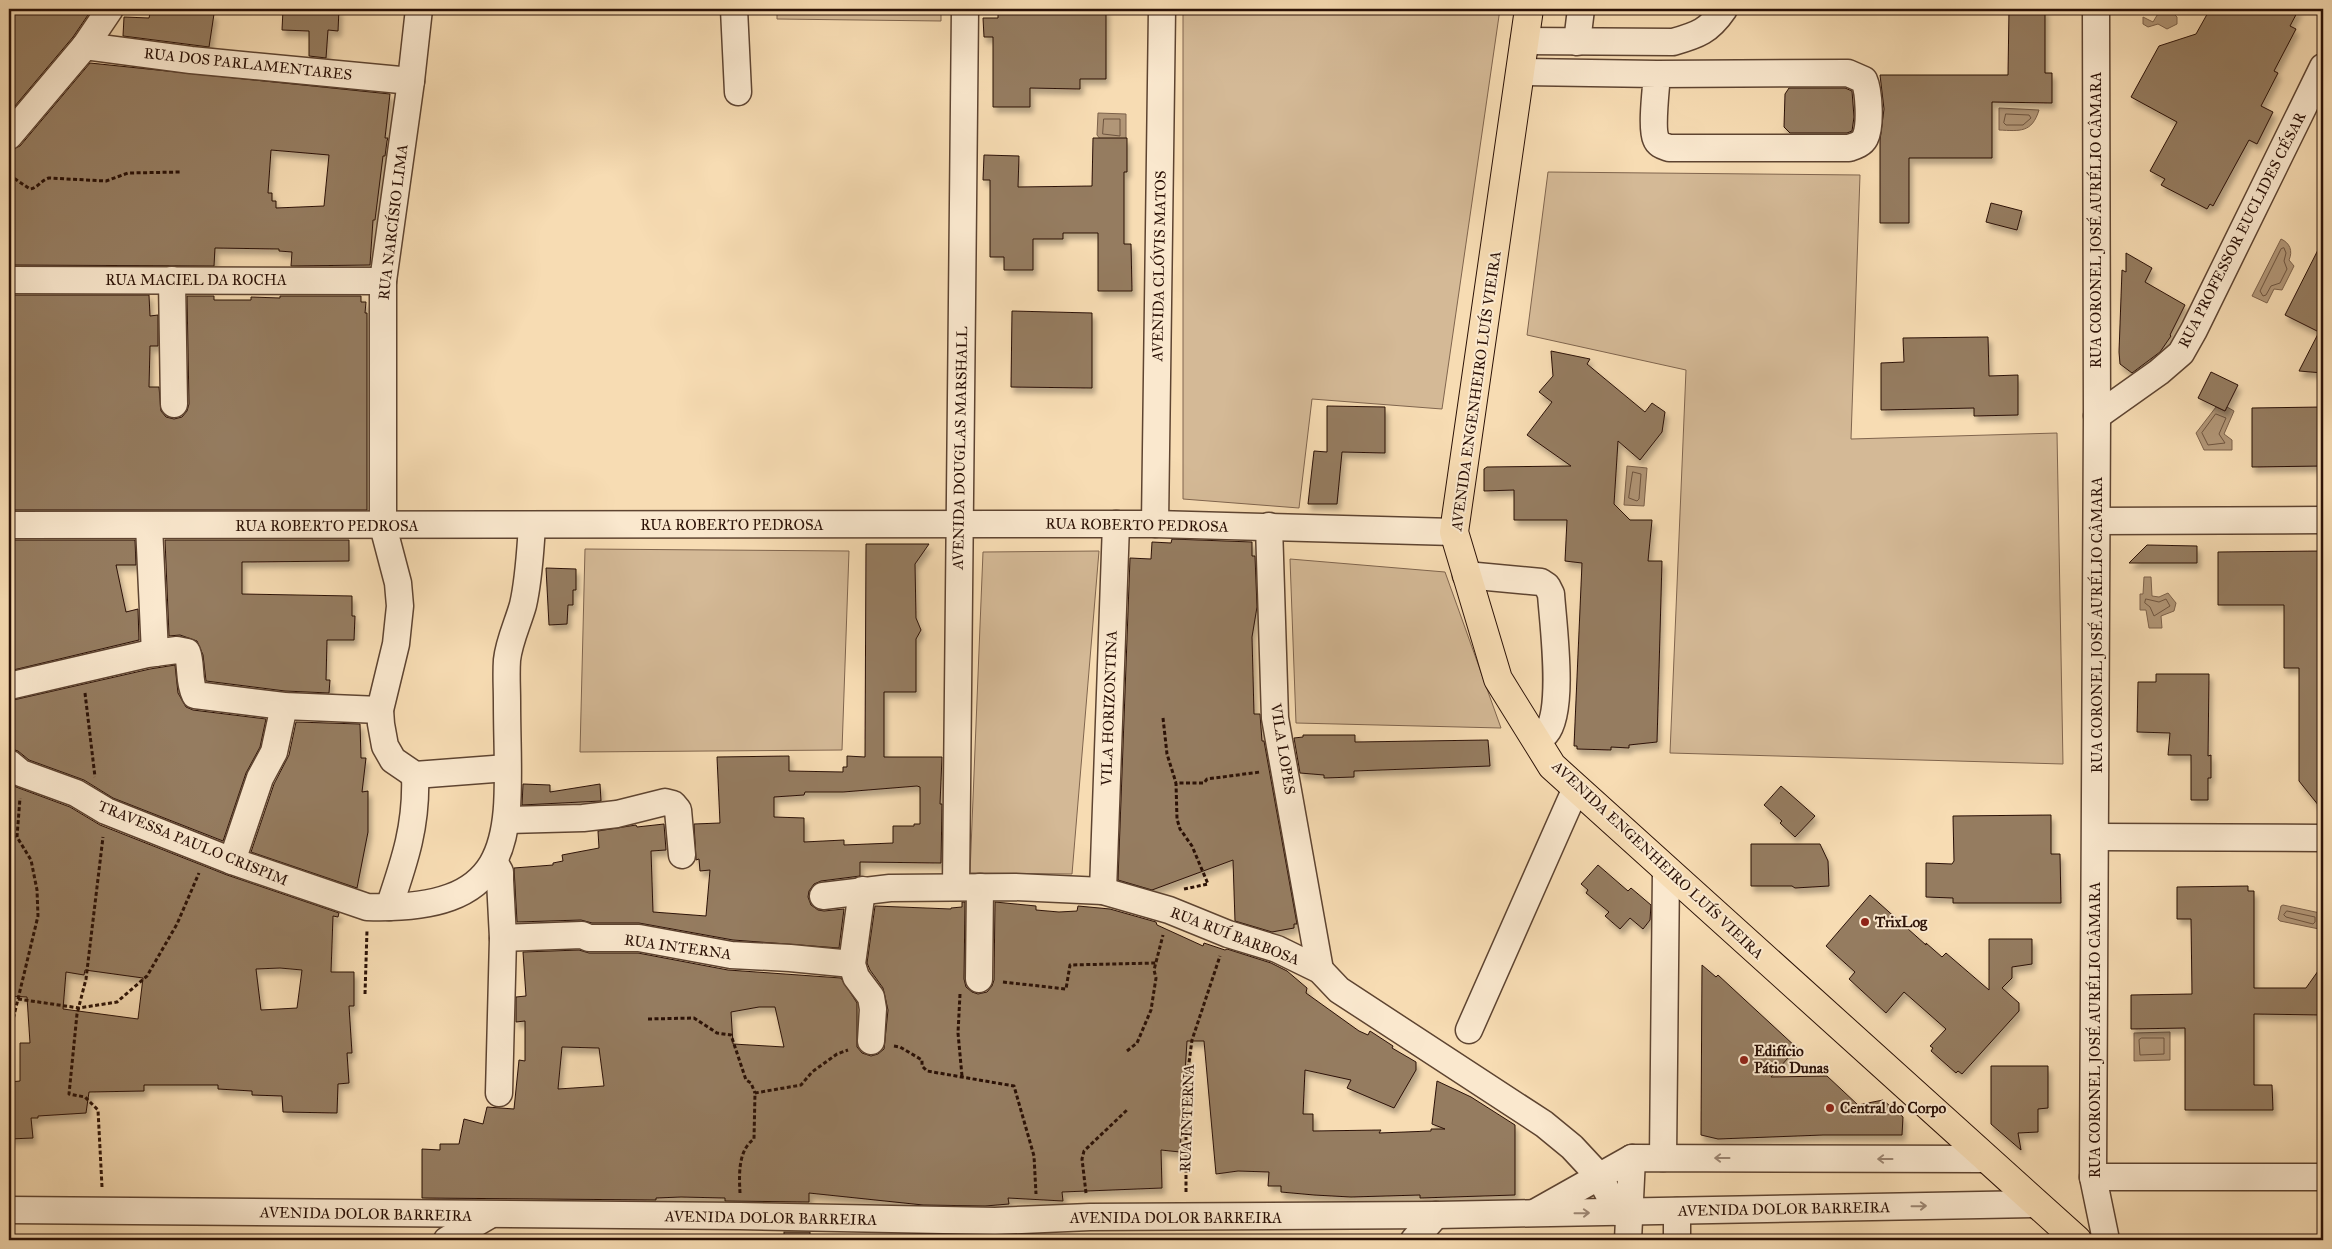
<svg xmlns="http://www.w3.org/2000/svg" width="2332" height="1249" font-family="'IM FELL Great Primer',serif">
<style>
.green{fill:#d4b996;stroke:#80654e}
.water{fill:#b29778;stroke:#7c614a}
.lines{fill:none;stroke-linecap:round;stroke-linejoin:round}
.shore{stroke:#6e543f;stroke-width:1}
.building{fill:#957b60;stroke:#2b1106;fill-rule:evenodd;filter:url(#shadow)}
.minor-casing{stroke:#5e4431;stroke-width:29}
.major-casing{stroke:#2b1106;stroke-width:30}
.path{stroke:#2b1106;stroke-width:3;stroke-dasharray:4 2.5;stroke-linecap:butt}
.minor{stroke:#fae8ce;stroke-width:26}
.major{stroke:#f7dcb3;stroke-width:28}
.oneway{stroke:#9d8774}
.poi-dot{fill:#8f2418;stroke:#fae8ce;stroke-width:2}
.labels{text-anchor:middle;stroke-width:4;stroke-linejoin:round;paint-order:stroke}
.street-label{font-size:15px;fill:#2b1106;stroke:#fae8ce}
.poi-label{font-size:15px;font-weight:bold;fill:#2b1106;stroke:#fae8ce;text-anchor:start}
</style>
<defs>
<filter id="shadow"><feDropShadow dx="3" dy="5.5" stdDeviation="2.5" flood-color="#0004"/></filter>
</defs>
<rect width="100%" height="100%" fill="#f7dcb3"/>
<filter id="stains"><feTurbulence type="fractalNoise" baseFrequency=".004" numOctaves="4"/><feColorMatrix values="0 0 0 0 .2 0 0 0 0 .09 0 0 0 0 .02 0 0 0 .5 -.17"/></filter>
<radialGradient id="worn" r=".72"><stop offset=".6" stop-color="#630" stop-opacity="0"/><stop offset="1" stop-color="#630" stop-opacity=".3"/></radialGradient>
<g class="green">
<polygon points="777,9 941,9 941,21 777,19"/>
<polygon points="1183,9 1500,9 1442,409 1312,399 1299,508 1183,499"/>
<polygon points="1548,172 1860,175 1851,439 2057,433 2063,764 1670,753 1686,370 1527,335"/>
<polygon points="585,549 849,551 842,750 580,752"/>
<polygon points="1099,551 1072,874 970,873 983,552"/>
<polygon points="1290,559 1445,572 1501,728 1296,723"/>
</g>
<g class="water">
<polygon points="2159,12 2174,14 2177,17 2177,24 2167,29 2158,24 2148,27 2143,24 2143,17 2153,22"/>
<path d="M1999,108L2039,110C2032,133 2020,131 1999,130Z"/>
<polygon points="1098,113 1126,114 1126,142 1101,140 1097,135"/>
<path d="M2281,239C2290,243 2293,251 2289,260L2294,266L2282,290L2274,289L2267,303L2252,296Z"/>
<polygon points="2216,407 2225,411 2227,407 2234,411 2224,434 2232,440 2232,450 2204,450 2196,433"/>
<polygon points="1627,466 1647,468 1644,506 1624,505"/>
<polygon points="2144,577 2151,577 2152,596 2159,597 2168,593 2176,603 2174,611 2161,616 2162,628 2149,628 2146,610 2140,610 2140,594 2143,594"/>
<polygon points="2283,905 2320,913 2322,915 2319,929 2280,921 2278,919 2281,906"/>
<polygon points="2170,1032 2170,1060 2134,1061 2134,1033"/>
</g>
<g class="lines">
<g class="shore">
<polygon points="2006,114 2029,115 2031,118 2023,125 2006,125 2004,123"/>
<polygon points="1104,119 1120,119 1120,136 1103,134"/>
<polygon points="2284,248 2286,253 2284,261 2287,269 2280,283 2271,286 2266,295 2263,296 2260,291 2281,249"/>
<polygon points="2216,414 2226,418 2219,434 2225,443 2208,445 2202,433"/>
<polygon points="1633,472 1641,474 1639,499 1637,501 1629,498"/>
<polygon points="2146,599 2159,602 2166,599 2170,606 2154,616 2150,607 2145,603"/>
<polygon points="2287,911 2315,917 2315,922 2313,924 2286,917 2284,915"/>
<polygon points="2142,1038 2164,1038 2164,1054 2140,1055 2139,1040"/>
</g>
</g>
<g class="building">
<polygon points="9,9 92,9 73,37 9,113"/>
<polygon points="151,9 178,9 214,14 209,47 123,36 124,17 149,18"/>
<polygon points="283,9 339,9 338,31 328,30 326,58 309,56 309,31 282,30"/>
<polygon points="998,9 1106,9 1106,79 1080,79 1080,89 1030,88 1030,107 993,107 993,37 984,37 983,18 998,18"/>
<polygon points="2009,9 2045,9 2045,73 2052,73 2052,103 1992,102 1992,158 1909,158 1909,223 1880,223 1880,140 1884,109 1880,75 2008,75"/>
<polygon points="2210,9 2299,9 2290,26 2296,29 2274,71 2278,73 2261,106 2273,112 2257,144 2249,140 2213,206 2210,204 2207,209 2161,185 2165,179 2150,171 2177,122 2131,97 2159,46 2196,34"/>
<path d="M90,63L390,94L385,138H388L387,141L385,156H383L375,220H373L370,265L291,266L292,252L279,251V249L215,248L214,266L9,265V151L20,146ZM271,150L329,155L324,206L276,208V201H272V193H268Z"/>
<polygon points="1789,88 1845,88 1852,91 1854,117 1852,131 1847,133 1790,133 1784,127 1785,94"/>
<polygon points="1093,138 1127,138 1127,172 1124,172 1124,244 1131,244 1132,291 1098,291 1098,233 1063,233 1063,239 1033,239 1033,270 1004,270 1004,257 990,257 990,180 983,180 984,155 1019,156 1018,187 1092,186"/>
<polygon points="1991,203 2022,211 2017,230 1986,222"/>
<polygon points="2323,240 2323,373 2299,371 2319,332 2285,315"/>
<polygon points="2126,253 2152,268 2145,282 2185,305 2170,335 2171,336 2160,352 2132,373 2120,364 2119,352 2122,270 2126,272"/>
<polygon points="9,295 149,295 150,316 158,315 158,346 150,346 149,387 159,387 161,411 166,417 174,419 182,417 187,411 189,404 187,296 214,296 214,300 251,300 251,297 280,298 280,296 361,296 361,302 366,302 365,313 367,313 367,510 9,510"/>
<polygon points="1012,311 1092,313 1092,388 1011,387"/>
<polygon points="1988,337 1989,376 2018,375 2018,415 1974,416 1974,408 1881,410 1881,363 1904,362 1903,338"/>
<polygon points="1551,351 1590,359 1587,364 1645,412 1652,403 1665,412 1662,432 1640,460 1618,441 1614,504 1630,520 1652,520 1648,561 1662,561 1657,742 1629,745 1629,748 1611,747 1611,750 1577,749 1577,746 1574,746 1582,563 1565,561 1567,520 1514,520 1514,490 1484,491 1484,469 1487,467 1571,466 1527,435 1552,402 1539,392 1553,376"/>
<polygon points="2211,372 2238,385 2225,411 2198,398"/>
<polygon points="1327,406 1385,407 1385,453 1342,452 1337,504 1308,504 1314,451 1327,452"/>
<polygon points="2323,407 2323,466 2252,467 2252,408"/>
<polygon points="1172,539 1252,542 1252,556 1255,556 1257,607 1252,637 1254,714 1260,714 1262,741 1264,741 1297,924 1294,924 1294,928 1272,932 1235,921 1233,860 1152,890 1118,880 1130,558 1151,559 1152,542 1171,543"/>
<polygon points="9,540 135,540 136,565 116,565 126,612 138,609 139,640 9,671"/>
<polygon points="165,540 349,540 349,561 242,562 242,594 352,596 352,616 355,616 354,640 327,640 326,680 330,680 329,693 285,691 206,681 203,655 197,641 180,635 169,636"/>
<path d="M866,544H929L915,564L916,618L921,630L916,639V692H884V757H942L940,804H942L941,863L860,862V876L821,881L814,884L809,891L808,897L811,905L818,910L824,911L844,909L839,948L733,940L639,923H592L581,920L517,922L514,868L553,865V863L563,861L562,855L599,848L598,831L636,825L637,827L664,824L666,850L651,851L653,912L706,916L710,870L700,871L699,859L696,860L694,824L720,823L717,757L789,756V771L843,772V767H847V756L865,757ZM917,786L920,787V824H914V826H893V843L844,845V840L804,842V818L774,817V797L804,795L805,792H843Z"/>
<polygon points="2147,545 2197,546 2197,563 2129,563"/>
<polygon points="2323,551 2323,811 2299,781 2299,668 2284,668 2284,605 2218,605 2218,552"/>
<polygon points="546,568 576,569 576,590 573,590 573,605 568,605 567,624 549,625"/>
<polygon points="175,665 178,693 186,707 193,710 266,719 260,747 246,773 223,841 113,798 84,780 29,760 18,751 9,748 9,701 150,669"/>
<polygon points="2156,674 2209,674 2208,756 2211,755 2211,778 2208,778 2208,800 2191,800 2191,755 2168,755 2170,733 2137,732 2138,682 2156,682"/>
<polygon points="296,722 360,724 361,758 366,758 362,792 368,791 368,832 357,888 251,852 274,784 289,755"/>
<polygon points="1303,735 1355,735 1355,742 1488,740 1490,766 1354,771 1354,777 1324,778 1324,775 1300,773 1294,738 1303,737"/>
<path d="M9,782L16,787L70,807L100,825L227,875L339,913L338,917L333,916L331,972H354V1006H349L352,1053H347L349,1083L338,1084L337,1113L283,1112L282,1096L252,1095V1091L218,1089V1085H144V1091L89,1092L86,1113L38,1116V1118H31L33,1138L9,1139V1082L20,1081V1043H30L27,997L9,996ZM280,968L302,970L297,1008L261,1010L256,969ZM85,970L143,978L138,1019L63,1009L66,972L84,975Z"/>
<polygon points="523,784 550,785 550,792 600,784 601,801 522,805"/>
<polygon points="1781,786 1815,816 1795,837 1780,823 1782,821 1764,805"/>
<polygon points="2051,815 2051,854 2060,854 2061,903 1953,903 1953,898 1926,897 1926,863 1952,864 1954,861 1953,816"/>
<polygon points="1751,844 1820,844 1828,861 1829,886 1795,888 1792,886 1751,886"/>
<polygon points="1598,865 1628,891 1631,888 1651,905 1650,920 1643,929 1630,918 1620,929 1605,916 1609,912 1586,893 1588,890 1581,884"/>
<polygon points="2248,886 2248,891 2254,891 2254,988 2306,988 2323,964 2323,1015 2254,1014 2254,1085 2272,1085 2273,1110 2185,1110 2185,1028 2131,1029 2131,995 2192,994 2191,919 2177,919 2177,887"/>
<polygon points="1870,895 1926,945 1926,943 1942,957 1946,953 1989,990 1989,939 2032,939 2032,964 2012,967 2012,978 2002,988 2019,1003 2019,1011 1962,1074 1958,1071 1956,1073 1931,1051 1933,1048 1930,1046 1946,1029 1904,992 1886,1013 1849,979 1855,972 1826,946"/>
<path d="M962,902H965L964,979L966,987L972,992L978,994L987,992L992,986L994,980L995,902L1036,906V910L1059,912L1077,911L1078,906L1110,909L1156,922L1157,925L1203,946L1204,943L1225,950L1227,949L1271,963L1287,971L1307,988L1306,993L1359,1031L1368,1035L1370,1031L1393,1046L1392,1048L1416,1062V1070L1394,1108L1347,1088L1351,1080L1305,1070L1303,1114H1313V1131L1381,1130L1379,1133L1431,1131V1129H1445L1432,1124L1437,1081L1471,1097L1515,1125V1195L1420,1198V1195L1351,1197L1314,1195L1281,1192V1186H1268L1269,1172L1238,1171L1216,1174L1204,1041H1187L1180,1152L1161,1150L1162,1188L1062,1192L1063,1201L1008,1198L1009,1204L985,1206L923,1205L809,1193V1202L725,1201V1198L681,1197L656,1198V1200L422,1198V1149L440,1150V1144H459L464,1119L483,1124L487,1107L514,1109L519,1060L525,1061V1021L516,1022V997L526,996L523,952L579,950L589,953H638L728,970L841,978L857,1003V1047L862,1053L871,1056L878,1054L884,1049L888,1010L883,988L870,970L867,963L875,906L951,909V908L962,907ZM759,1007H775L784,1047L733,1044L731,1012ZM562,1047L599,1048L604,1086L558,1089Z"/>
<polygon points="1702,965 1716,977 1718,975 1797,1048 1771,1077 1827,1076 1858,1105 1883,1100 1903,1117 1902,1135 1823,1135 1718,1139 1701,1135"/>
<polygon points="1991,1066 2048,1066 2048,1108 2038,1109 2038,1132 2018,1133 2021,1150 1991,1124"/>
<rect x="784" y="1232" width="26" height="8"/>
</g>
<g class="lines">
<defs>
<g id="minor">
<polyline points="419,9 411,81 383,281 383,526 398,583 400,606 396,644 380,710 381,724 385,746 393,760 415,775 507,768"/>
<polyline points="734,9 738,92"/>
<polyline points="2096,9 2097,416 2093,1177 2106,1240"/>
<path d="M1524,41L1673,42C1698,35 1709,31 1724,9"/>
<polyline points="1577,42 1581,9"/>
<polyline points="85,46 110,9"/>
<path d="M1520,72L1657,74L1848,73L1864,80C1869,91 1871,126 1865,138C1862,144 1855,146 1849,148H1669C1664,146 1658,145 1656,139C1651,128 1656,89 1657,74"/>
<polyline points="9,136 85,46 191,60 411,81"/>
<polyline points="9,280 383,281"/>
<polyline points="172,280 174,404"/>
<polyline points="2097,416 2159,372 2181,353 2194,330 2323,67"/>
<polyline points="2097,521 2323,520"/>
<polyline points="1155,524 1162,9"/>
<polyline points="9,525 1155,524 1454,532"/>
<polyline points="149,526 155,653"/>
<polyline points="1269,526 1275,718 1320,970"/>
<path d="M1466,575L1541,582L1547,586L1551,594C1553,624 1565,711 1546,733C1544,735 1539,737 1536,739"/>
<path d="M9,686L147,654L177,650L187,652C192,665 188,681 195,695L284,706L380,710"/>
<path d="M9,763L21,773L76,793L106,811L232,861L367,907C529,912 507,825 507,702C507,688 506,674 507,660C509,641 518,623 523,605C529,579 530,553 532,526"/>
<polyline points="507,820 583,818 617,814 665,802 673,804 678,810 682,855"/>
<polyline points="2096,837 2323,838"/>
<polyline points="232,861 260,778 274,752 284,706"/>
<polyline points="495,863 500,872 500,880 503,938 499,1093"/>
<polyline points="956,886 965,9"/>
<polyline points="862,890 852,964 856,977 871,997 873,1009 871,1041"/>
<polyline points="1103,891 1116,524"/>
<polyline points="823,896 890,888 1015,887 1103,891 1169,910 1228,934 1277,949 1320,970 1339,990 1544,1124 1572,1147 1599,1176 1618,1212"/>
<path d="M389,907C405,860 417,825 415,775"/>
<polyline points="503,938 582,935 589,938 639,938 731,955 790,958 852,964"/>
<polyline points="979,979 980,887"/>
<polyline points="1469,1030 1576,788"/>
<polyline points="1663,1158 1666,870"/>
<polyline points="2093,1177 2323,1177"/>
<polyline points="9,1210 740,1216 995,1221 1090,1217 1436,1215 2036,1204"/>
<polyline points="1536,1212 1632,1158 1986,1159"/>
<polyline points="447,1240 488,1216"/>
<polyline points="1414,1240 1436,1215"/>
<polyline points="1628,1240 1632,1158"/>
<polyline points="1677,1240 1677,1211"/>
</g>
<polyline id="major" points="1529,9 1454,532 1498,679 1552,766 2077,1240"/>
</defs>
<use href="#minor" class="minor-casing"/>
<use href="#major" class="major-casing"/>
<g class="path">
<path d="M9,175L30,189C38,188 41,180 49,178L106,181L128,173L180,172"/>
<polyline points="85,693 95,777"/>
<polyline points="1163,718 1167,754 1176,783"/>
<polyline points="1184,889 1208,884 1192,846 1180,829 1177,819 1176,783 1204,783 1207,779 1260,772"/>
<polyline points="1003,982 1066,989 1070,965 1156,963"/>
<polyline points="365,994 367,930"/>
<polyline points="960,994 958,1033 962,1076"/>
<polyline points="18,999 79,1008 117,1002 147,976 177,924 199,873"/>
<polyline points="648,1019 694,1018 717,1033 731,1035 746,1080 751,1083 755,1093"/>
<polyline points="9,1030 11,1028 38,916 37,890 31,860 17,837 20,798"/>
<polyline points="894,1046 900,1047 922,1060 922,1066 927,1071 1014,1086 1034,1156 1036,1194"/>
<polyline points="1127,1051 1137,1043 1151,1010 1156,978 1154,970 1163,935"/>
<polyline points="102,1187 98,1110 85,1097 69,1094 77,1014 86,979 103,837"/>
<polyline points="1186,1192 1186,1085 1192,1040 1220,956"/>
<path d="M740,1193C739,1175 738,1150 754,1139L755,1093L801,1085L812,1072L837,1054L848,1050"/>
<polyline points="1086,1193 1082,1159 1084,1151 1127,1110"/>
</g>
<use href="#minor" class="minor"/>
<use href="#major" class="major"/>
</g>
<defs><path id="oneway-shaft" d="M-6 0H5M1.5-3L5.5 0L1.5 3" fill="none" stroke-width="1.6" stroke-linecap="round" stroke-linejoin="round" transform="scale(1.25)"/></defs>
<g class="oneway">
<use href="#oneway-shaft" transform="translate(1722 1158) rotate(-180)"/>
<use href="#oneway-shaft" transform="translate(1885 1159) rotate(-180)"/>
<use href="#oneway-shaft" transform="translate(1919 1206) rotate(-1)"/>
<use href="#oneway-shaft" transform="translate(1582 1213) rotate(-1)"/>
</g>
<g class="poi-dot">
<circle cx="1865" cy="922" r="5"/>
<circle cx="1744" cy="1060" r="5"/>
<circle cx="1830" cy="1108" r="5"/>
</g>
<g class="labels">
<g class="street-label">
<text transform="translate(248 64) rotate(6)" y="5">RUA DOS PARLAMENTARES</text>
<text transform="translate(2096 220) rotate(-90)" y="5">RUA CORONEL JOSÉ AURÉLIO CÂMARA</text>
<text transform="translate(393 222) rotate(-83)" y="5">RUA NARCÍSIO LIMA</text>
<text transform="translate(2242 230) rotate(-63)" y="5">RUA PROFESSOR EUCLIDES CÉSAR</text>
<text transform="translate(1159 266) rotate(-89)" y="5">AVENIDA CLÓVIS MATOS</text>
<text x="196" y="285">RUA MACIEL DA ROCHA</text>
<text transform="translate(1476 391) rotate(-82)" y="5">AVENIDA ENGENHEIRO LUÍS VIEIRA</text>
<text transform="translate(960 448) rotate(-89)" y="5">AVENIDA DOUGLAS MARSHALL</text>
<text x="732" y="530">RUA ROBERTO PEDROSA</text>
<text transform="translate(1137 525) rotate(1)" y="5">RUA ROBERTO PEDROSA</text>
<text x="327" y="531">RUA ROBERTO PEDROSA</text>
<text transform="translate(2097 625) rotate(-90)" y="5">RUA CORONEL JOSÉ AURÉLIO CÂMARA</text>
<text transform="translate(1109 708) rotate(-88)" y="5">VILA HORIZONTINA</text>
<text transform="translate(1283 749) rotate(81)" y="5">VILA LOPES</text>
<text transform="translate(193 843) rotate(22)" y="5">TRAVESSA PAULO CRISPIM</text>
<text transform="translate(1658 860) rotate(43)" y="5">AVENIDA ENGENHEIRO LUÍS VIEIRA</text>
<text transform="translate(1235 936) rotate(21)" y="5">RUA RUÍ BARBOSA</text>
<text transform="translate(678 947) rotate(8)" y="5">RUA INTERNA</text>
<text transform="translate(2095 1030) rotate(-90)" y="5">RUA CORONEL JOSÉ AURÉLIO CÂMARA</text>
<text transform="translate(1187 1118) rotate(-88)" y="5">RUA INTERNA</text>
<text transform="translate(1784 1209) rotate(-1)" y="5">AVENIDA DOLOR BARREIRA</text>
<text transform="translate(366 1214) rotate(1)" y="5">AVENIDA DOLOR BARREIRA</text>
<text transform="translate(771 1218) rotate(1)" y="5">AVENIDA DOLOR BARREIRA</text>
<text x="1176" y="1223">AVENIDA DOLOR BARREIRA</text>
</g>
<g class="poi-label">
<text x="1875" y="927">TrixLog</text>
<text x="1754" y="1056">Edifício<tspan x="1754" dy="17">Pátio Dunas</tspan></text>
<text x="1840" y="1113">Central do Corpo</text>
</g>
</g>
<rect width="2332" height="1249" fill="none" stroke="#f7dcb3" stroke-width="30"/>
<rect x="10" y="10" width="2312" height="1229" fill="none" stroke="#2b1106" stroke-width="2.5"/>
<rect x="15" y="15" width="2302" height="1219" fill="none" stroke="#2b1106"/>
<rect width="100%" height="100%" filter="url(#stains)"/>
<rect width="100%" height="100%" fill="url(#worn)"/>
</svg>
